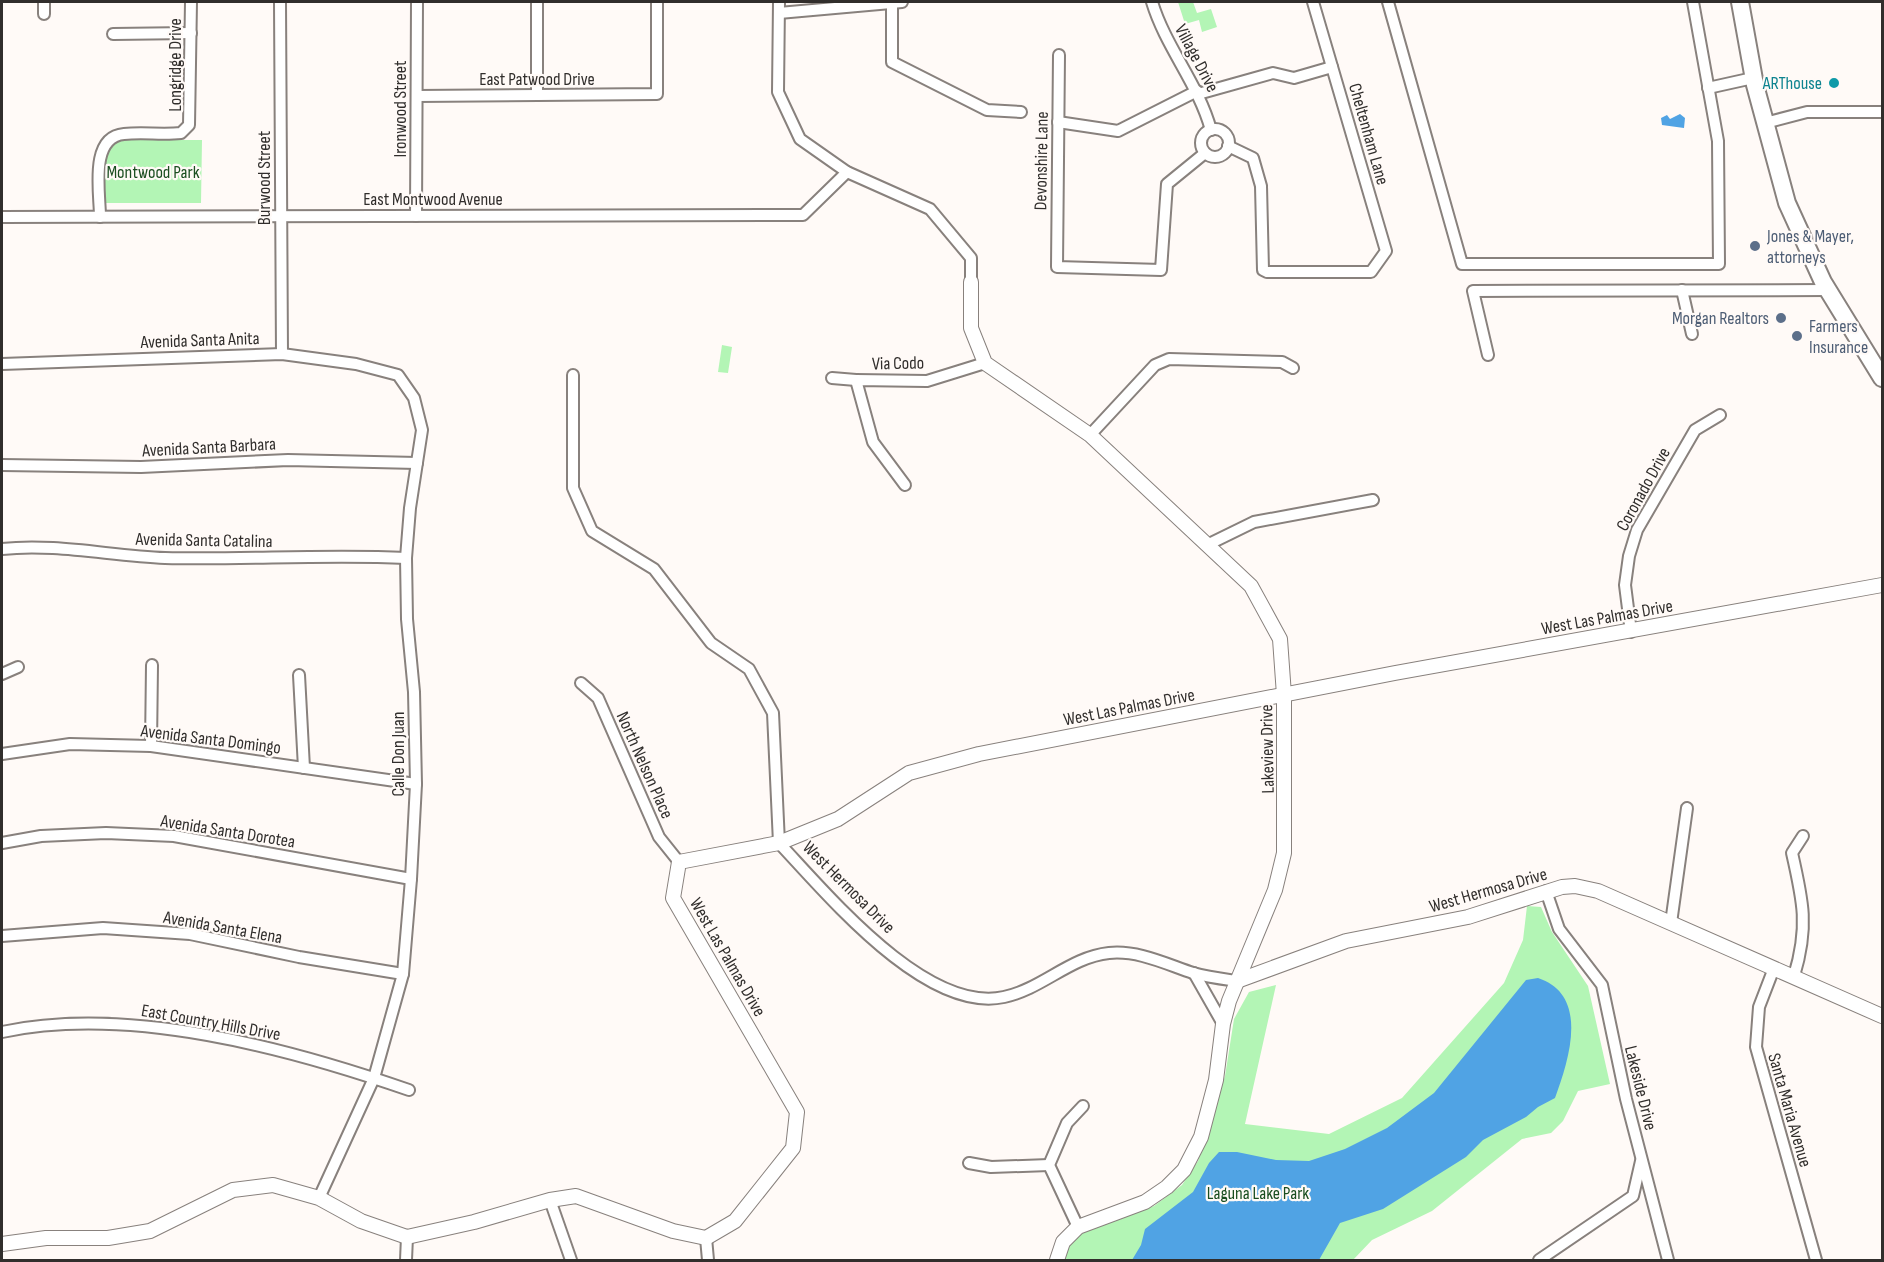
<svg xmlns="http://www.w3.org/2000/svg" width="1884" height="1262" font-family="'Sofia Sans Condensed',sans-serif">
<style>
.green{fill:#b3f5b5}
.water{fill:#50a3e4}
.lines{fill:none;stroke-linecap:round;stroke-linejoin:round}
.minor-casing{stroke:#88817d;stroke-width:14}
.tertiary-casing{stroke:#88817d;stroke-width:16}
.primary-casing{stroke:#88817d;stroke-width:20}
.minor{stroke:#fff;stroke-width:10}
.tertiary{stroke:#fff;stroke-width:14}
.primary{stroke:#fff;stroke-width:16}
.culture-dot{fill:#0f9aa8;stroke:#fffaf7;stroke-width:2}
.service-dot{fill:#5c6f8a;stroke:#fffaf7;stroke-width:2}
.labels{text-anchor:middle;stroke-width:4.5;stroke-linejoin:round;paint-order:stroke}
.street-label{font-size:18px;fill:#312e2c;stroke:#fffaf7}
.culture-label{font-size:18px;fill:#0d838f;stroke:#fffaf7;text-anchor:end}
.park-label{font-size:18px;fill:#1a4e20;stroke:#fffaf7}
.service-label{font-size:18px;fill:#4e5e75;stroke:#fffaf7;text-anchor:start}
</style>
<rect width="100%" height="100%" fill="#fffaf7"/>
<g class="green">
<polygon points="1178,2 1193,2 1197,13 1211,9 1217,27 1202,32 1199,20 1185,24"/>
<path d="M122,140H202L201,203H105C105,182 97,148 122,140Z"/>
<polygon points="722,345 732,347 728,373 718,372"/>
<polygon points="1527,906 1541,907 1552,932 1588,986 1610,1084 1578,1091 1563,1121 1551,1133 1522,1139 1432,1211 1372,1240 1353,1260 1065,1260 1066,1251 1073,1239 1084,1230 1154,1206 1182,1185 1198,1161 1225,1076 1234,1019 1249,992 1276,985 1245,1124 1329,1134 1402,1098 1504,983 1523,940"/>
</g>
<g class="water">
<polygon points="1680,114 1685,118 1684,128 1662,125 1661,118 1667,115 1670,119"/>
<path d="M1538,978C1590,995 1569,1060 1555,1098L1538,1107L1526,1117L1483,1140L1466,1157L1383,1209L1340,1223L1319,1260H1132L1141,1245L1145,1229L1193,1192L1209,1163L1219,1152H1237L1276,1160L1309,1161L1345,1149L1387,1128L1434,1093L1526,980Z"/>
</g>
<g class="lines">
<defs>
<g id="minor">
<polyline points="280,2 282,354"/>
<polyline points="537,2 537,95"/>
<polyline points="779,2 778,92 800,139 847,172 930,209 971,258 971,282"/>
<polyline points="892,2 892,62 987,110 1021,112"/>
<path d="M1152,2C1166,48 1198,83 1211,130"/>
<polyline points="1388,2 1462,264 1719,264 1718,141 1693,2"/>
<polyline points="779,13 902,2"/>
<polyline points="44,14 44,2"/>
<polyline points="113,34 191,33"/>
<polyline points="1059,55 1057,267 1161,270 1167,184 1205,153"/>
<polyline points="1708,88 1753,78"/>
<polyline points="1198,94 1273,73 1294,78 1332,67"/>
<polyline points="417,96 657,94 657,2"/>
<polyline points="1058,122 1118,131 1197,91"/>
<polyline points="1765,123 1807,112 1882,112"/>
<circle cx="1215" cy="143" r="14"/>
<polyline points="1228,146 1253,158 1261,186 1263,270 1267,272 1371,272 1386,251 1313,2"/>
<polyline points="416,216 417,2"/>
<polyline points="2,217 803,215 847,172"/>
<path d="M100,217C100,193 89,137 124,134C143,132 162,135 181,133L189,125L191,2"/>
<polyline points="1682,290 1692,334"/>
<polyline points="1488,355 1473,291 1828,290"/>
<polyline points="2,364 282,354 356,364 398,375 414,398 422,430 410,508 406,558 407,619 414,692 416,784 411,879 403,974 374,1078 319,1198"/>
<path d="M573,375V488L592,531L654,569L711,643L749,669L773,713L779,843C828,895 926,1014 1004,997C1042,989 1070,957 1109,953C1138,950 1166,964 1193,973C1207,977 1223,979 1237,981"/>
<polyline points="832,378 856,380"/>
<polyline points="1090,435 1155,365 1169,359 1282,362 1293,368"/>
<polyline points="2,465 141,467 288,460 417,463"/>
<polyline points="905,485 873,442 856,380 927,381 985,363"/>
<polyline points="1207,545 1254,522 1373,500"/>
<path d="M2,549C55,543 111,556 165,558C245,560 326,554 406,558"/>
<polyline points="1631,632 1625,585 1629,556 1637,530 1695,430 1720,415"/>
<polyline points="2,674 18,667"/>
<polyline points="299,675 304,768"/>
<polyline points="581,683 598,698 659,837 679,862"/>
<polyline points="151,746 152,665"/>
<polyline points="2,754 70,744 151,746 416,784"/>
<polyline points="2,843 41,836 106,833 174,836 411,879"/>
<polyline points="1546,891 1559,929 1602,985 1626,1099 1668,1260"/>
<polyline points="1671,923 1687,808"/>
<polyline points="2,936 103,928 190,934 299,957 403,974"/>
<polyline points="1774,968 1759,1007 1756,1047 1816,1260"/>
<polyline points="1194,973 1223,1024"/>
<path d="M1794,976C1809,927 1803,901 1792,853L1803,836"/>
<path d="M2,1032C129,1005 288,1048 409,1090"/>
<polyline points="969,1163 991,1167 1049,1165"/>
<polyline points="550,1200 571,1260"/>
<polyline points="1078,1227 1049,1165 1067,1123 1083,1106"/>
<polyline points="706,1238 708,1260"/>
<polyline points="406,1260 407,1237"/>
<polyline points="1539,1260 1633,1196 1641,1161"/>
</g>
<g id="tertiary">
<polyline points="971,282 971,328 985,363 1090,435 1251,586 1280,639 1284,695 1284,853 1275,890 1229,1001 1223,1024 1216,1080 1201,1137 1184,1170 1167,1187 1145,1202 1078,1227 1063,1242 1057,1260"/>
<polyline points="1237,981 1346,941 1468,917 1562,887 1575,886 1598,891 1882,1016"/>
<polyline points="2,1244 46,1238 108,1238 150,1231 233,1190 273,1185 319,1198 361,1221 407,1237 474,1222 550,1200 576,1196 673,1231 706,1238 735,1221 793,1148 797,1112 673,898 679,862 779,843 838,819 909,773 979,754 1395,673 1882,585"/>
</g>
<polyline id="primary" points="1740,2 1755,85 1787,203 1823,282 1882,378"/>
</defs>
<use href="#minor" class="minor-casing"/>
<use href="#tertiary" class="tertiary-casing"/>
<use href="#primary" class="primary-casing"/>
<use href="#minor" class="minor"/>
<use href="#tertiary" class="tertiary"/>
<use href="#primary" class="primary"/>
</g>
<circle class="culture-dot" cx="1834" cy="83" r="6"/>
<g class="service-dot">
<circle cx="1755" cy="246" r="6"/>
<circle cx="1781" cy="318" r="6"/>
<circle cx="1797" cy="336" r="6"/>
</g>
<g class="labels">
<g class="street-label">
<text transform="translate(1197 58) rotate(62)" y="6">Village Drive</text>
<text transform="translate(175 65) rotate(-90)" y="6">Longridge Drive</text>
<text x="537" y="85">East Patwood Drive</text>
<text transform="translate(400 109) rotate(-90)" y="6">Ironwood Street</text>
<text transform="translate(1369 134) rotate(74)" y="6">Cheltenham Lane</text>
<text transform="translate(1041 161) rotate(-89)" y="6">Devonshire Lane</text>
<text transform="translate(264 178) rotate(-90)" y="6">Burwood Street</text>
<text x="433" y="205">East Montwood Avenue</text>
<text transform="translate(200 340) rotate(-2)" y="6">Avenida Santa Anita</text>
<text transform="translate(898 363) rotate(-1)" y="6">Via Codo</text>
<text transform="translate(209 447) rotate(-3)" y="6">Avenida Santa Barbara</text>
<text transform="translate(1643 489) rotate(-61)" y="6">Coronado Drive</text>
<text transform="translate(204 540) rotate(1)" y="6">Avenida Santa Catalina</text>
<text transform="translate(1607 617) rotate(-10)" y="6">West Las Palmas Drive</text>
<text transform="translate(1129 707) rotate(-11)" y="6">West Las Palmas Drive</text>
<text transform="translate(211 739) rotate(7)" y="6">Avenida Santa Domingo</text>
<text transform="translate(1267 749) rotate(-91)" y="6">Lakeview Drive</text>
<text transform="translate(398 754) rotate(-90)" y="6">Calle Don Juan</text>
<text transform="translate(645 765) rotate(66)" y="6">North Nelson Place</text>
<text transform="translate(228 831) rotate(9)" y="6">Avenida Santa Dorotea</text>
<text transform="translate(849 887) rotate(45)" y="6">West Hermosa Drive</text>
<text transform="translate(1488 890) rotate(-16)" y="6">West Hermosa Drive</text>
<text transform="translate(223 927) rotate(10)" y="6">Avenida Santa Elena</text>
<text transform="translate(728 957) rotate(60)" y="6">West Las Palmas Drive</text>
<text transform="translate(211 1022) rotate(10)" y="6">East Country Hills Drive</text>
<text transform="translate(1641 1088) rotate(76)" y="6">Lakeside Drive</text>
<text transform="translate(1790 1110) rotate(74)" y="6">Santa Maria Avenue</text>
</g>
<g class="culture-label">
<text x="1822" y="89">ARThouse</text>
</g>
<g class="park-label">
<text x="153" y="178">Montwood Park</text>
<text x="1258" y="1199">Laguna Lake Park</text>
</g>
<g class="service-label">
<text x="1767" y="242">Jones &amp; Mayer,<tspan x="1767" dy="21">attorneys</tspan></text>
<text x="1769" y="324" text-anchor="end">Morgan Realtors</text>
<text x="1809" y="332">Farmers<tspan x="1809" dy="21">Insurance</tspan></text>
</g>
</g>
<rect width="1884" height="1262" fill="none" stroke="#312e2c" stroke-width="6"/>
</svg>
